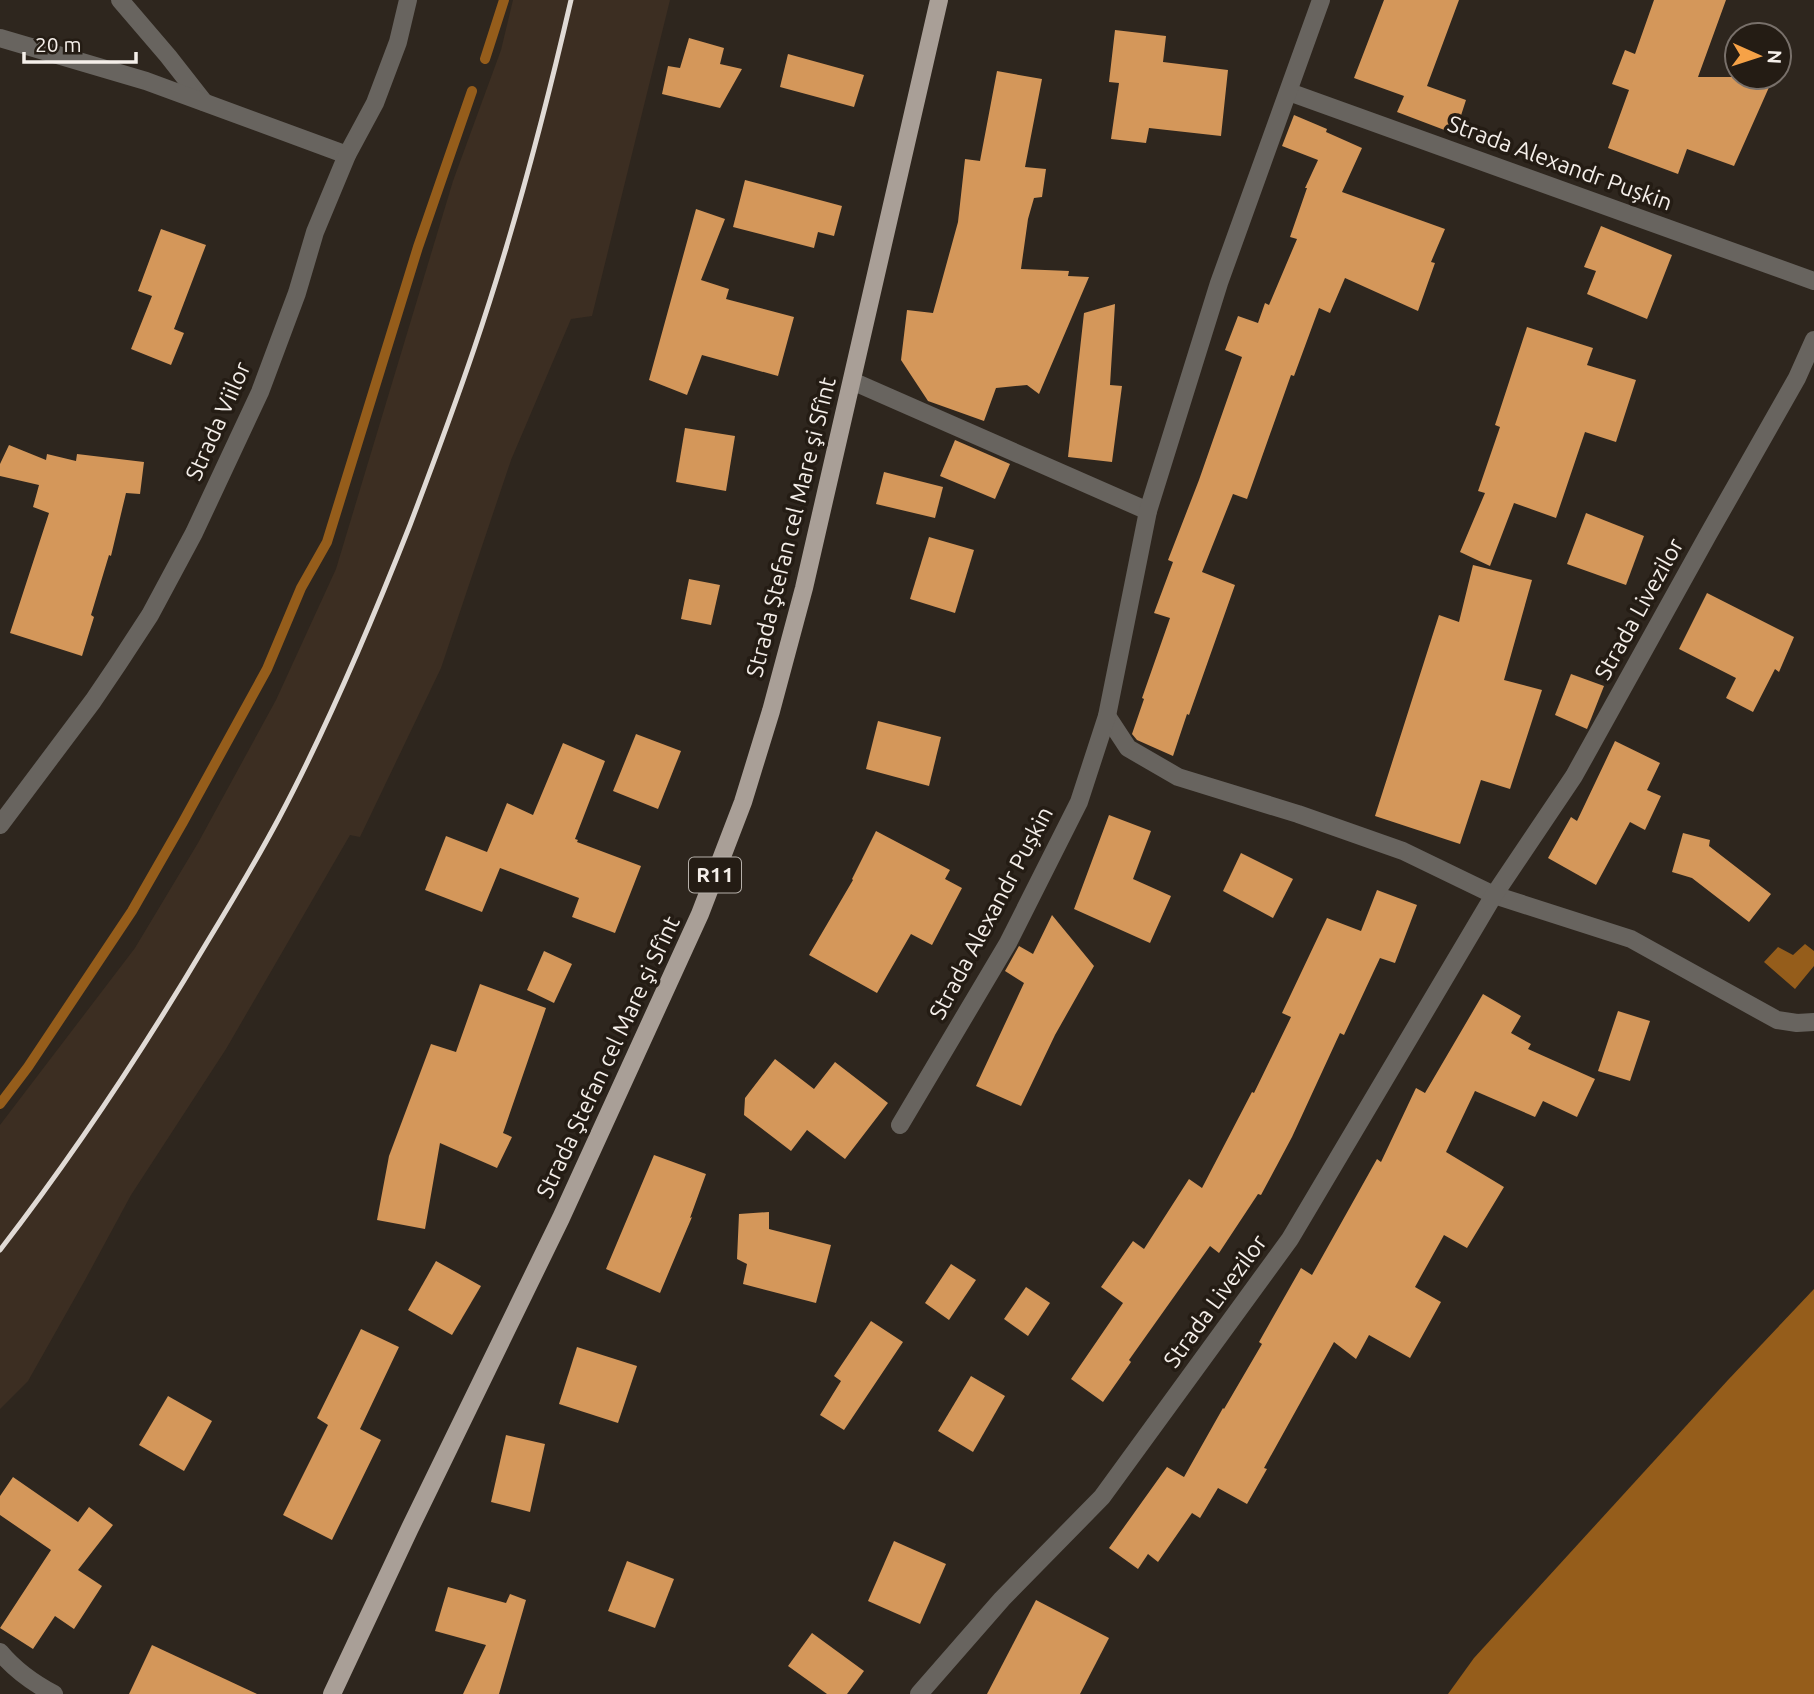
<svg xmlns="http://www.w3.org/2000/svg" width="1814" height="1694" font-family="Ubuntu,sans-serif">
<style>
.built{fill:#3c2e22}
.water{fill:#955d1b}
.lines{fill:none;stroke-linecap:round;stroke-linejoin:round}
.stream{stroke:#955d1b;stroke-width:10}
.building{fill:#d4975a}
.minor{stroke:#68645f;stroke-width:18}
.primary{stroke:#a99f97;stroke-width:18}
.rail{stroke:#e0dad5;stroke-width:5}
.labels{text-anchor:middle;stroke-width:7;stroke-linejoin:round;paint-order:stroke}
.shield{fill:#241c14;stroke:#b6b0aa;stroke-width:2}
.shield-label{font-size:21px;font-weight:bold;fill:#f5efea}
.street-label{font-size:23px;fill:#f5efea;stroke:#241c14}
</style>
<rect width="100%" height="100%" fill="#2e261e"/>
<polygon class="built" points="513,0 670,0 592,316 571,319 511,460 441,668 360,837 350,835 226,1049 131,1195 85,1280 28,1381 0,1409 0,1125 135,948 198,843 276,700 336,569 453,181 501,50"/>
<g class="water">
<polygon points="1805,944 1814,951 1814,966 1795,989 1764,962 1778,947 1793,955"/>
<polygon points="1814,1289 1814,1694 1448,1694 1474,1658 1728,1380"/>
</g>
<g class="lines">
<g class="stream">
<polyline points="485,59 504,0"/>
<polyline points="0,1104 28,1067 132,911 183,822 267,669 301,588 327,542 418,247 472,91"/>
</g>
</g>
<g class="building">
<polygon points="1384,0 1459,0 1427,86 1466,100 1455,134 1397,112 1404,96 1354,78"/>
<polygon points="1654,0 1726,0 1698,77 1748,77 1770,85 1734,166 1687,149 1678,174 1608,148 1629,90 1612,84 1625,50 1635,54"/>
<polygon points="1115,30 1166,36 1163,62 1228,70 1221,136 1149,128 1146,143 1111,139 1119,83 1109,82"/>
<polygon points="689,38 724,48 720,64 742,69 720,108 662,94 668,66 680,68"/>
<polygon points="788,54 864,75 854,107 780,87"/>
<polygon points="997,71 1042,79 1025,167 1046,169 1042,197 1034,198 1028,219 1021,269 1069,271 1068,276 1089,277 1039,394 1027,385 996,388 984,421 928,401 901,360 907,310 933,313 958,222 965,159 980,161"/>
<polygon points="1294,115 1327,129 1326,132 1362,148 1342,192 1445,229 1431,262 1435,263 1418,311 1345,278 1330,313 1319,308 1294,376 1291,375 1247,499 1233,494 1202,572 1235,585 1189,715 1187,714 1173,756 1137,740 1132,734 1144,699 1142,698 1170,618 1154,613 1173,562 1168,560 1199,480 1242,357 1225,350 1238,316 1258,323 1265,303 1269,305 1297,239 1290,237 1307,188 1305,188 1318,160 1282,146"/>
<polygon points="745,180 842,206 834,236 818,232 814,248 733,227"/>
<polygon points="696,209 725,219 701,280 729,289 726,299 794,317 778,376 702,355 687,395 649,380"/>
<polygon points="1601,226 1672,255 1647,319 1587,294 1596,271 1584,267"/>
<polygon points="161,229 206,245 174,329 184,333 171,365 131,349 152,296 138,291"/>
<polygon points="1115,304 1110,385 1122,386 1112,462 1068,457 1084,313"/>
<polygon points="1527,327 1593,348 1587,365 1636,380 1616,442 1585,432 1556,518 1514,503 1490,566 1460,552 1485,493 1478,491 1500,427 1495,425"/>
<polygon points="685,428 735,436 726,491 676,482"/>
<polygon points="955,440 1010,464 995,499 940,476"/>
<polygon points="9,445 46,460 47,454 76,461 77,454 144,462 140,494 126,493 111,556 109,555 91,615 94,617 82,656 10,633 49,513 33,507 39,485 0,476 0,464"/>
<polygon points="884,472 943,487 935,518 876,504"/>
<polygon points="1586,513 1644,536 1626,585 1567,564"/>
<polygon points="929,537 974,550 955,613 910,599"/>
<polygon points="1473,565 1532,580 1504,680 1542,690 1510,789 1481,780 1460,844 1375,816 1439,615 1459,622"/>
<polygon points="689,579 720,585 711,625 681,619"/>
<polygon points="1707,593 1794,637 1779,672 1775,669 1753,712 1726,698 1736,678 1679,649"/>
<polygon points="1571,674 1604,686 1587,729 1555,715"/>
<polygon points="878,721 941,737 929,786 866,769"/>
<polygon points="636,734 681,751 658,809 613,791"/>
<polygon points="1615,741 1660,763 1647,790 1661,796 1645,830 1630,822 1596,885 1548,858 1571,817 1577,821"/>
<polygon points="563,743 605,761 575,839 578,840 577,842 641,866 615,933 572,917 579,898 500,868 482,912 425,890 446,836 487,852 507,803 533,815"/>
<polygon points="1109,815 1151,831 1133,879 1171,896 1150,943 1074,909"/>
<polygon points="876,831 950,870 945,879 962,888 932,945 911,934 877,993 809,955 853,880 852,879"/>
<polygon points="1683,833 1710,840 1709,846 1771,894 1749,922 1692,878 1672,872"/>
<polygon points="1241,853 1293,879 1273,918 1223,891"/>
<polygon points="1377,890 1417,905 1395,963 1380,958 1344,1035 1340,1033 1292,1137 1261,1195 1258,1194 1219,1253 1210,1246 1129,1360 1131,1362 1103,1402 1071,1379 1123,1303 1101,1287 1133,1241 1144,1249 1189,1179 1202,1188 1252,1092 1254,1093 1291,1017 1282,1013 1327,918 1361,931"/>
<polygon points="1052,915 1094,966 1055,1035 1021,1106 976,1086 1024,983 1005,971 1019,946 1033,954"/>
<polygon points="544,951 572,964 554,1003 527,990"/>
<polygon points="480,984 546,1008 503,1133 512,1137 497,1168 440,1143 425,1229 377,1220 389,1156 431,1044 456,1052"/>
<polygon points="1483,994 1521,1016 1511,1033 1531,1044 1528,1049 1595,1079 1577,1117 1543,1101 1535,1117 1475,1091 1446,1152 1504,1187 1467,1248 1444,1235 1415,1287 1441,1302 1410,1358 1369,1335 1356,1359 1334,1342 1264,1468 1267,1469 1247,1504 1218,1488 1200,1518 1192,1513 1158,1562 1148,1554 1138,1569 1109,1548 1167,1467 1184,1477 1223,1408 1224,1409 1262,1344 1259,1342 1301,1268 1312,1275 1377,1159 1381,1162 1416,1088 1425,1093"/>
<polygon points="1618,1011 1650,1021 1630,1081 1598,1071"/>
<polygon points="775,1059 814,1089 835,1062 888,1103 845,1159 807,1130 791,1151 744,1115 745,1098"/>
<polygon points="654,1155 706,1174 690,1218 692,1217 660,1293 606,1269"/>
<polygon points="769,1212 769,1229 831,1245 816,1303 743,1284 747,1264 737,1259 739,1214"/>
<polygon points="436,1261 481,1286 452,1335 408,1310"/>
<polygon points="951,1264 976,1280 949,1320 925,1303"/>
<polygon points="1026,1287 1050,1303 1028,1336 1004,1319"/>
<polygon points="871,1321 903,1342 844,1430 820,1415 841,1381 834,1376"/>
<polygon points="361,1329 399,1347 360,1429 381,1440 332,1540 283,1515 328,1425 317,1418"/>
<polygon points="577,1347 637,1366 618,1423 559,1404"/>
<polygon points="971,1376 1005,1396 973,1452 938,1431"/>
<polygon points="168,1396 212,1421 184,1471 139,1445"/>
<polygon points="506,1435 545,1444 530,1512 491,1502"/>
<polygon points="13,1477 78,1522 89,1507 113,1525 78,1570 102,1586 74,1629 55,1616 33,1649 0,1628 51,1550 0,1515 0,1496"/>
<polygon points="894,1541 946,1564 920,1624 868,1601"/>
<polygon points="627,1561 674,1579 655,1628 608,1611"/>
<polygon points="448,1587 506,1603 510,1594 526,1600 499,1694 463,1694 486,1645 435,1631"/>
<polygon points="1036,1600 1109,1638 1080,1694 987,1694"/>
<polygon points="812,1633 864,1671 847,1694 827,1694 788,1666"/>
<polygon points="152,1645 257,1694 129,1694"/>
</g>
<g class="lines">
<g class="minor">
<polyline points="120,0 168,56 204,102"/>
<polyline points="0,38 146,81 347,155"/>
<polyline points="1289,92 1814,281"/>
<polyline points="852,381 1148,511"/>
<polyline points="1107,716 1128,748 1178,777 1298,814 1403,851 1494,895 1631,939 1777,1020 1797,1023 1814,1022"/>
<polyline points="0,825 93,701 118,664 150,615 194,533 260,392 297,293 315,232 347,155 375,103 398,42 408,0"/>
<polyline points="900,1125 1008,943 1079,802 1107,716 1148,511 1219,283 1321,0"/>
<path d="M0,1652C15,1670 33,1683 54,1694"/>
<polyline points="919,1694 1002,1599 1102,1497 1290,1239 1494,895 1574,776 1709,533 1797,378 1814,340"/>
</g>
<polyline class="primary" points="332,1694 410,1528 561,1218 700,914 743,802 771,711 804,588 939,0"/>
<path class="rail" d="M0,1250C75,1153 143,1050 206,944C231,903 256,861 279,818C329,724 371,624 410,525C432,467 454,408 474,349C513,234 544,117 571,0"/>
</g>
<g class="labels">
<rect class="shield" x="689" y="857.5" width="52" height="35" rx="5"/>
<g class="shield-label">
<text x="715" y="882">R11</text>
</g>
<g class="street-label">
<text transform="translate(1560 163) rotate(20)" y="8">Strada Alexandr Pușkin</text>
<text transform="translate(218 421) rotate(-66)" y="8">Strada Viilor</text>
<text transform="translate(791 527) rotate(-76)" y="8">Strada Ştefan cel Mare şi Sfînt</text>
<text transform="translate(1639 609) rotate(-61)" y="8">Strada Livezilor</text>
<text transform="translate(991 913) rotate(-62)" y="8">Strada Alexandr Pușkin</text>
<text transform="translate(608 1057) rotate(-65)" y="8">Strada Ştefan cel Mare şi Sfînt</text>
<text transform="translate(1215 1301) rotate(-54)" y="8">Strada Livezilor</text>
</g>
</g>
<g transform="translate(1758 56) rotate(93)"><circle r="33" fill="#241c14" stroke="#78706a" stroke-width="2"/>
<path d="M0-5L12 26L0 18L-12 26Z" fill="#f6a247"/>
<text y="-10" font-size="19" font-weight="bold" text-anchor="middle" fill="#f5efea">N</text>
</g>
<path d="M24 52v10h112v-10" fill="none" stroke="#f5efea" stroke-width="3.5"/>
<text x="35" y="52" font-size="21" fill="#f5efea" stroke="#241c14" stroke-width="5" paint-order="stroke">20 m</text>
</svg>
